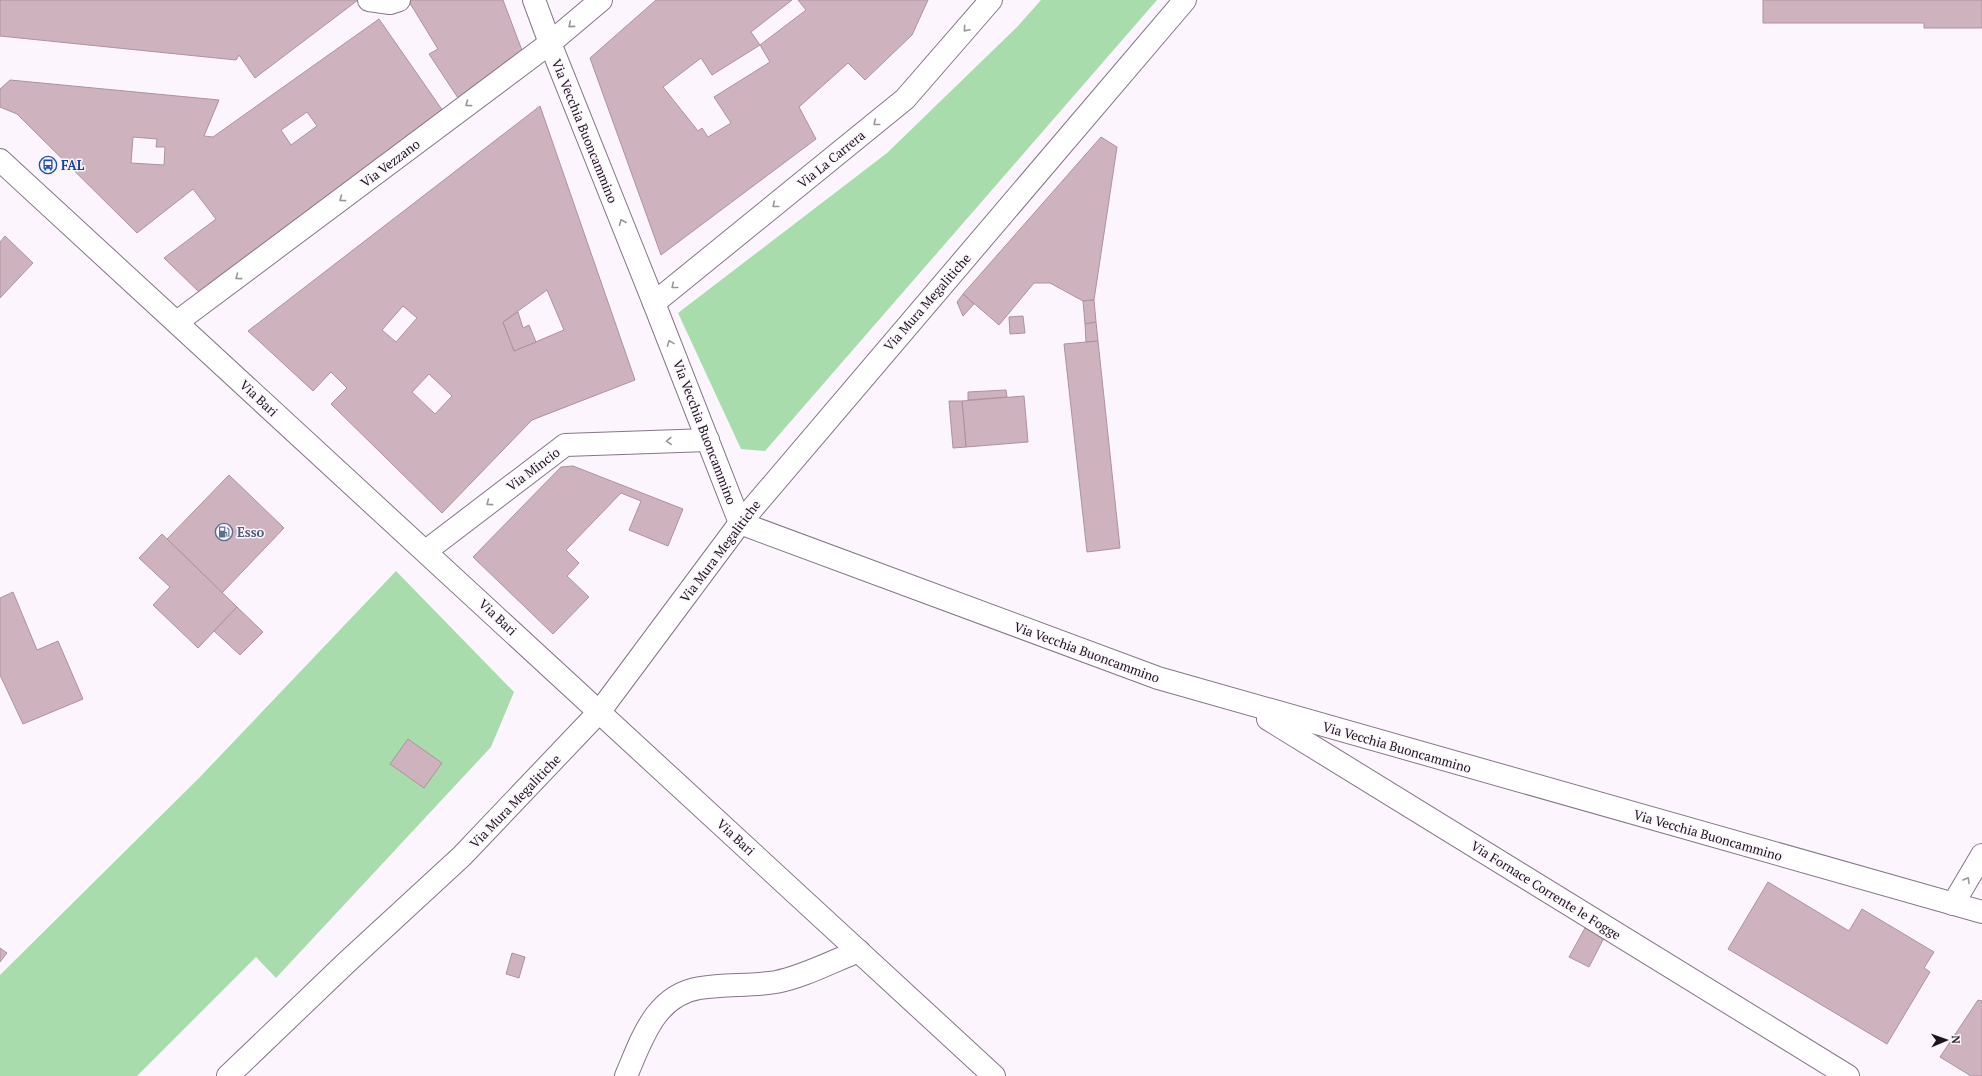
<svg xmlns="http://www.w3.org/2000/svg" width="1982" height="1076" font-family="'PT Serif',serif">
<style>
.green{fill:#a8dcad}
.building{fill:#ceb3be;stroke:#ad929d;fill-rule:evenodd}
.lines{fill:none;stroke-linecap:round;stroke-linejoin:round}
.minor-casing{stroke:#867588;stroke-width:24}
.major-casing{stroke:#867588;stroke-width:24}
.minor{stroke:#fff;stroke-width:22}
.major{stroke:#fff;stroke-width:22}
.oneway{stroke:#999699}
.labels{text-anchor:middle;stroke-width:3;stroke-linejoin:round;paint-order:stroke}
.street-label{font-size:13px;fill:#1c151c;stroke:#fcf5fd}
.transit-label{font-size:13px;font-weight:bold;fill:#164399;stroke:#fcf5fd;text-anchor:start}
.service-label{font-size:13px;font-weight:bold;fill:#4e5e75;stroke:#fcf5fd;text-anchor:start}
</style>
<rect width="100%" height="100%" fill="#fcf5fd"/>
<g class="green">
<polygon points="1041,0 1157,0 765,451 741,449 678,313 887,153 1017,27"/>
<polygon points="396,571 514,692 491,747 276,978 256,957 137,1076 0,1076 0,975 200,777"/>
</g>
<g class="building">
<polygon points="0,0 358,0 255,78 239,55 236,60 0,36"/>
<polygon points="408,0 503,0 523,53 460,101 429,54 438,49"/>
<path d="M656,0H792L751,32L760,45L806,10L798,0H928L912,35L865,80L848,63L799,107L816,139L661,255L590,58ZM760,45L770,62L714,97L731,123L708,137L702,128L698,131L663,87L701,58L712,75Z"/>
<polygon points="1763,0 1982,0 1982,28 1924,28 1924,23 1763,23"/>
<path d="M379,19L443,111L200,293L164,258L216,219L193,189L137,233L17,114L0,107V89L10,80L219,100L204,136L213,137ZM307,112L317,126L291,145L281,130ZM133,137L157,139L156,147H165L164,165L131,163Z"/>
<path d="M540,106L635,380L532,420L442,513L331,404L347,388L331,372L313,391L248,331ZM547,290L564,330L514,351L503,322ZM403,306L417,318L396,342L382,330ZM429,374L452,396L435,414L412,392Z"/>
<polygon points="1101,137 1117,147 1094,300 1083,301 1050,283 1034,283 999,325 963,294"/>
<polygon points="5,236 33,263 0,298 0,242"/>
<polygon points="963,294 974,304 963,316 957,302"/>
<polygon points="1094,300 1096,322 1085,324 1083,301"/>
<polygon points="518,312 523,328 529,325 536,342 514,351 503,322"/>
<polygon points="1023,316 1025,333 1010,334 1009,317"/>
<polygon points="1096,322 1098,341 1086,342 1085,324"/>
<polygon points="1098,341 1120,548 1087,552 1064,344"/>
<polygon points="1006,390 1007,397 968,400 968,392"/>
<polygon points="1024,396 1028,442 966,447 962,401"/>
<polygon points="949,401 962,401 966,447 953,448"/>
<polygon points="573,466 683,509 668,546 629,530 641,501 621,493 566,550 579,563 567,576 589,597 553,634 473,557 561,467"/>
<polygon points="229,475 284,528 222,593 167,539"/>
<polygon points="162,534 237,607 198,648 153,605 170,587 139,558"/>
<polygon points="13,592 37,650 58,641 83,699 23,724 0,675 0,598"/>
<polygon points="237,607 263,632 240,655 214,631"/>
<polygon points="408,739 442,763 424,788 390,764"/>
<polygon points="1768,882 1849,931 1862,909 1934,952 1924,968 1930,972 1887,1044 1728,949"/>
<polygon points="1585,928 1604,938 1589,967 1569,957"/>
<polygon points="0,948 7,953 0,962"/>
<polygon points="512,953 525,957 519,978 506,974"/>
<polygon points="1978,1000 1982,1001 1982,1076 1971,1076 1940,1057"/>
</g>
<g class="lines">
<defs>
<g id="minor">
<polyline points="369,0 390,3 399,0"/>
<polyline points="534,0 550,43 654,303 740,523 1158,678 1982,912"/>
<polyline points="654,303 905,99 991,0"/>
<polyline points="177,322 550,43 601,0"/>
<polyline points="426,551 565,445 708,440"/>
<polyline points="1268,719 1848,1076"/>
<polyline points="1953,904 1982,855"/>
<polyline points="228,1076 347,962 462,856 600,711"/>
<path d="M626,1076C642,1039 655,995 700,988C725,984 751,986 776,982C803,977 833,961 859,951"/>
</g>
<g id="major">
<polyline points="0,160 994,1076"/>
<polyline points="600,711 740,523 1185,0"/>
</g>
</defs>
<use href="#minor" class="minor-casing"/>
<use href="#major" class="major-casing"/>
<use href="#minor" class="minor"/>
<use href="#major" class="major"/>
</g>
<defs><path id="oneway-chevron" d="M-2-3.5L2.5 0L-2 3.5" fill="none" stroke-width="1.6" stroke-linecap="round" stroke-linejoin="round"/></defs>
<g class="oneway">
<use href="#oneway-chevron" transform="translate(571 25) rotate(140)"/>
<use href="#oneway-chevron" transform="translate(966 29) rotate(131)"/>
<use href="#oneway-chevron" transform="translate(468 104) rotate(143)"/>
<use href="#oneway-chevron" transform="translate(876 123) rotate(141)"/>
<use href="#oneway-chevron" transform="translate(342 199) rotate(143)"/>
<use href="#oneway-chevron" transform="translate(775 205) rotate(141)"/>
<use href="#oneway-chevron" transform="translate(622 222) rotate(-112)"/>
<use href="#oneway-chevron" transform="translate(238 277) rotate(143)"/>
<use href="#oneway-chevron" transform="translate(674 286) rotate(141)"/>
<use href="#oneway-chevron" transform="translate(670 343) rotate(-111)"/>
<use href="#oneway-chevron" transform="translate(669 441) rotate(178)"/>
<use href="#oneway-chevron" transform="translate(489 503) rotate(143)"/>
<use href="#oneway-chevron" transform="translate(1967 880) rotate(-60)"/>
</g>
<defs>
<symbol id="bus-ring" viewBox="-11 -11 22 22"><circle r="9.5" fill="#fcf5fd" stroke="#1a4fb4" stroke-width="1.5"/><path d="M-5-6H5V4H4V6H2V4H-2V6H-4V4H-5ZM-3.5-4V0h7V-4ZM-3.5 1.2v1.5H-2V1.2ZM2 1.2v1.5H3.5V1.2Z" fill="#1a4fb4"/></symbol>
<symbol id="fuel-ring" viewBox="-11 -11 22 22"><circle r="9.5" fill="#fcf5fd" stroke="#5c6f8a" stroke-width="1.5"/><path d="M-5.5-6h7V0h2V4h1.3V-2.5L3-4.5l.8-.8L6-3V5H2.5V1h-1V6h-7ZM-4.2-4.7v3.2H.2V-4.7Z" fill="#5c6f8a"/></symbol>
</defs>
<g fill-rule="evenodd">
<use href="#bus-ring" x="38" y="155" width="20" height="20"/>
<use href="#fuel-ring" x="214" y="522" width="20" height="20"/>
</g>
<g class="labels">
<g class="street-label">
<text transform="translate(585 131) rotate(68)" y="5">Via Vecchia Buoncammino</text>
<text transform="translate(831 159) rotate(-39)" y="5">Via La Carrera</text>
<text transform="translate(390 163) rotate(-37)" y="5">Via Vezzano</text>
<text transform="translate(927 302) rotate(-49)" y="5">Via Mura Megalitiche</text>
<text transform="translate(259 398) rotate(43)" y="5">Via Bari</text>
<text transform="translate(705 432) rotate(69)" y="5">Via Vecchia Buoncammino</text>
<text transform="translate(533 469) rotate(-37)" y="5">Via Mincio</text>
<text transform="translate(720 551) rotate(-53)" y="5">Via Mura Megalitiche</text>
<text transform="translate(498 617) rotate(43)" y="5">Via Bari</text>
<text transform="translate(1087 652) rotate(20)" y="5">Via Vecchia Buoncammino</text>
<text transform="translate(1397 747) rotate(16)" y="5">Via Vecchia Buoncammino</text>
<text transform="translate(515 801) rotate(-46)" y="5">Via Mura Megalitiche</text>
<text transform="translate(1708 835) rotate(16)" y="5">Via Vecchia Buoncammino</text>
<text transform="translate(736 837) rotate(43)" y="5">Via Bari</text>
<text transform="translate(1546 890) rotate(32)" y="5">Via Fornace Corrente le Fogge</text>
</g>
<g class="transit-label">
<text x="61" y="170">FAL</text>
</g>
<g class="service-label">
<text x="237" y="537">Esso</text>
</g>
</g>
<g transform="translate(1946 1040) rotate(88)" stroke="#fcf5fd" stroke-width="3" paint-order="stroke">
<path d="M0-3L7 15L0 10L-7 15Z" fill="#1c151c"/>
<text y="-6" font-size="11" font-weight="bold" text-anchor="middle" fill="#1c151c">N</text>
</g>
</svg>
